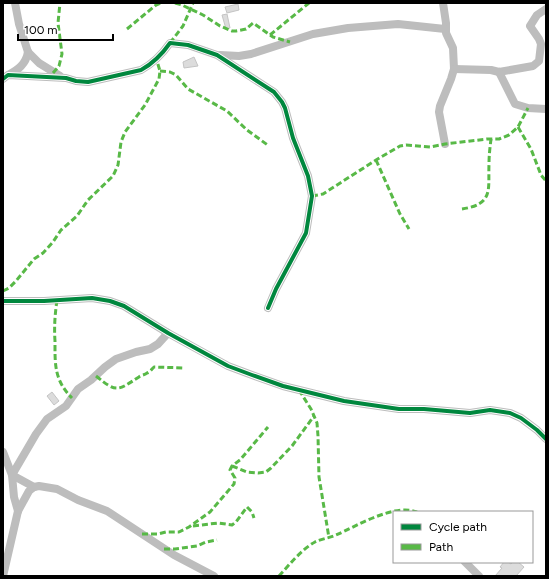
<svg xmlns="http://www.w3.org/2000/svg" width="549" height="579" font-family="Figtree,sans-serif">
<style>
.building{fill:#dcdcdc;stroke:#c4c4c4}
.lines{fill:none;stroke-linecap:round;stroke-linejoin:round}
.minor{stroke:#bdbdbd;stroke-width:8}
.quiet{stroke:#58b947;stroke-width:3;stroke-dasharray:6 3;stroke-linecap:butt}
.cycleway-casing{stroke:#fff;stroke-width:6}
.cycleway{stroke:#00873e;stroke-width:4}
</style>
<rect width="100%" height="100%" fill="#fff"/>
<g class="building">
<polygon points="238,4 239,10 227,13 225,7"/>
<polygon points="227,14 230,28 226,29 222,15"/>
<polygon points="194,57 198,66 184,68 183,62"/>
<polygon points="52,392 59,401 54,405 47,396"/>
<polygon points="504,562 508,562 511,564 513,562 518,562 524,567 516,576 495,576 502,568 500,567"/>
</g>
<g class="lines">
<g class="minor">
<polyline points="15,3 19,24 28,52 39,63 60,76"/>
<polyline points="443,3 446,23 446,33 453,48 454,69 451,79 440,106 439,112 445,144"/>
<polyline points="220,55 239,56 251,54 313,34 348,28 398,24 445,29"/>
<polyline points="454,69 491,70 499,72 533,66 539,61 541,44 539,39 530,26 537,15 546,9"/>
<polyline points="499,72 515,104 528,108 546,109"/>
<path d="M8,75C18,70 26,64 28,52"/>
<path d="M3,79L8,75L66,78L76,81L88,82L141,70C152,64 163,53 170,43L188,45L217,55L274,92L282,102L285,108L293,138L308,176L312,196L306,233L276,289L268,308"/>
<polyline points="3,301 44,301 92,298 110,301 124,306 168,333 228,366 252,375 283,386 344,401 399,409 424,409 470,413 490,410 510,413 521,418 537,430 546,439"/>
<polyline points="3,452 12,475 34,487"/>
<polyline points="18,511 14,497 12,475 36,434 47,419 66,406 78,389 91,380 105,367 116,359 136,352 150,349 158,344 168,333"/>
<polyline points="465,562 479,576"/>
<polyline points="3,576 18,511 29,491 34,487 39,486 57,489 78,500 107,511 174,555 214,576"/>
</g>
<g class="quiet">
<polyline points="175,3 182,5 203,15 220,26 232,31 236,31 246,29 253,23 273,37 290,42"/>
<polyline points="127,29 156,5 161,3"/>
<polyline points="270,35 309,3"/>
<polyline points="170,43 183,26 193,3"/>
<polyline points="160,71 170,72 176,75 188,89 227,111 247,130 269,146"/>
<polyline points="53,73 59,66 62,54 58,23 60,3"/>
<polyline points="518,127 531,149 541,175 546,181"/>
<polyline points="376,160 400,214 409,229"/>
<polyline points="312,196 323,194 376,160 400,146 406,145 430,147 445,144 487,139 499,139 509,135 518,127 528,108"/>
<path d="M462,209C494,204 488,190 489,164C489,155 490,147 491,139"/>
<polyline points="3,291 9,288 16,281 34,259 43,253 53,242 61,230 77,216 88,200 113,176 118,165 121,142 125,132 145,105 159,79 160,71 156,58"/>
<path d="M57,300C55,314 54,327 55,341C55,364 54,380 72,398"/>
<path d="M96,376C117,393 117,391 139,377C141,375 145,375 147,373C150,372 152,369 154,367L185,368"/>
<polyline points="299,390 311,409 317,423 318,436 319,477 329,538"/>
<polyline points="232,466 247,472 258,473 266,472 271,468 292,446 314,416"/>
<polyline points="193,526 218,523 232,525 236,522 247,507 252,512 254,518"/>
<polyline points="142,534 158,534 166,532 179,532 189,527 210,512 234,484 235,478 230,470 232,466 240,460 268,427"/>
<polyline points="164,549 175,549 197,546 206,542 217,540"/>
<path d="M279,576C289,565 302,549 315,542C321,539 329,538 336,535C357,526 394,503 417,512"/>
</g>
<defs>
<g id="cycleway">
<path d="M3,79L8,75L66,78L76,81L88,82L141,70C152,64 163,53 170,43L188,45L217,55L274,92L282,102L285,108L293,138L308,176L312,196L306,233L276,289L268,308"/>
<polyline points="3,301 44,301 92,298 110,301 124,306 168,333 228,366 252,375 283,386 344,401 399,409 424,409 470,413 490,410 510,413 521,418 537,430 546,439"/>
</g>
</defs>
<use href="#cycleway" class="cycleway-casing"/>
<use href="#cycleway" class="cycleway"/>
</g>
<rect width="549" height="579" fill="none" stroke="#000000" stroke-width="8"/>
<rect x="393" y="511" width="140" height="52" fill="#ffffff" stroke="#999999"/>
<rect x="401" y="524" width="20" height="6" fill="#00873e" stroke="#999999"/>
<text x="429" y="531" font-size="12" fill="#000000">Cycle path</text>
<rect x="401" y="544" width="20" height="6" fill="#58b947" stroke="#999999"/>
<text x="429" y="551" font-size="12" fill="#000000">Path</text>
<path d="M18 34v6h95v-6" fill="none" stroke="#000000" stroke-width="2"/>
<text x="24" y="34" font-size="12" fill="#000000" stroke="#ffffff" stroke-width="3" paint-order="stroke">100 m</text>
</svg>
